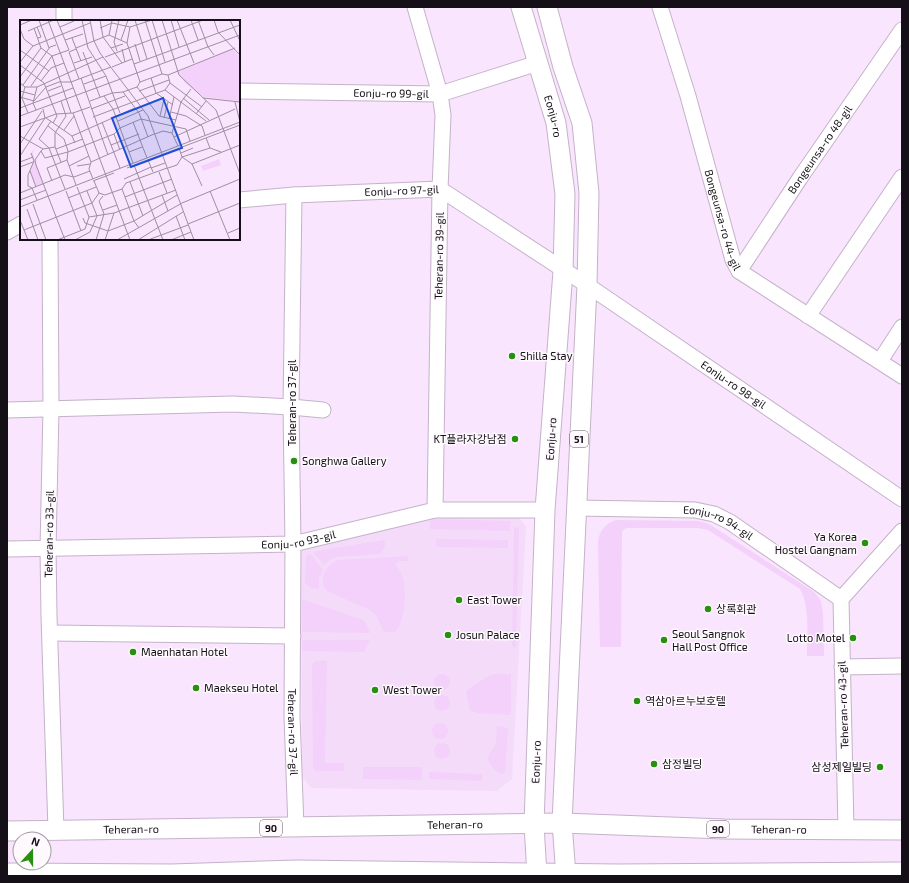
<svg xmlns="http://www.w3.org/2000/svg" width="909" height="883" font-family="'Exo 2','Noto Sans KR',sans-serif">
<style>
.built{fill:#f5dbfa}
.green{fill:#f3d1fa}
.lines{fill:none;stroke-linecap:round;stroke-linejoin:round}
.minor-casing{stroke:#c5b2c9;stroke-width:17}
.major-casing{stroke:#c5b2c9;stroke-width:21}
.minor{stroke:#fff;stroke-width:15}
.major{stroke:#fff;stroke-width:19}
.poi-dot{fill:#288f10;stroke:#fdf9fd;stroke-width:1.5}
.labels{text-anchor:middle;stroke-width:3;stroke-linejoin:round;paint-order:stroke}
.shield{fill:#fdf9fd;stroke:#5b555c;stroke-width:1}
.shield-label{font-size:10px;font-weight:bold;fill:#150f17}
.street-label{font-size:11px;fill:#150f17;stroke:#fdf9fd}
.poi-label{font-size:11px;fill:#150f17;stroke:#fdf9fd;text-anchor:start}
.inset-road{fill:none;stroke:#9e8fa1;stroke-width:1}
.view{fill:#1d4ed8;fill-opacity:0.15;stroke:#1d4ed8;stroke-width:2}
.inset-edge{fill:none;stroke:#150f17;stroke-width:2}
</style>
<rect width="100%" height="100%" fill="#f9e5fd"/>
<polygon class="built" points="422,515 516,515 526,526 512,779 497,791 311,788 302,776 301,552 307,545"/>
<g class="green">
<polygon points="430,519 510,521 510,531 430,529"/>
<path d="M615,520L699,521L709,524L814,592L821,601L823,613L824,656H807C807,636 810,606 800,589L708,530L698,528H626L622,531L621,647H600L598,541C600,530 605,525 615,520Z"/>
<polygon points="516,527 519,527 516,648 512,646 514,529"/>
<polygon points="436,539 508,540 508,548 436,547"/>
<path d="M384,540L385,543C385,547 384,551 380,554L338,557L332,558L324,565L314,553L316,551Z"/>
<polygon points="309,554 312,555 323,570 319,579 319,588 317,589 309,587 305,583 306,557"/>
<path d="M408,556V561H398L395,564C400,570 403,576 404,584C406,597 405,622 395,632H388L384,631L375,614L370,610L327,591C317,580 326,565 338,560Z"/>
<polygon points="302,599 363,620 366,623 370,633 302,632"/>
<polygon points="302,640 370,640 364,652 302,651"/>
<polygon points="316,661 327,661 325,763 344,763 344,771 316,771 313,768 312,664"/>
<circle cx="442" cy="682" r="8"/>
<polygon points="497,674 511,674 511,715 477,713 470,710 466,693 467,690 490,675"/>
<circle cx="442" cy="703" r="8"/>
<circle cx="440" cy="731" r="8"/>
<path d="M497,726L508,728L505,773L502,774C496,773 485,762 489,754C490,751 494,749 495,746C497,741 496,732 497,726Z"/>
<circle cx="442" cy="751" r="8"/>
<polygon points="363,767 422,767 422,780 363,779"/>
<polygon points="429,772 483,774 482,781 429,779"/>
</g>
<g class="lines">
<defs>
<g id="minor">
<polyline points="415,7 440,94 443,115 440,189 435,510"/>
<path id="s1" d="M660,7L688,96L733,260L739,271L902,376"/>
<polyline points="64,21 64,7"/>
<path id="s2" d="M239,91L440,94L538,63"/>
<path id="s3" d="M294,195L291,407L293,544L292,716L296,828"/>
<path id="s4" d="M239,200L294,195L440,189L587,285L902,499"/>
<polyline points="7,232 21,224"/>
<polyline points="50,239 51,409 48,549 49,616 56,830"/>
<path id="s5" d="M739,271L800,178L902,30"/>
<polyline points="808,316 902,177"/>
<polyline points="880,361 902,327"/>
<polyline points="7,410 233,404 291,407 323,410"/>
<path id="s6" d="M576,508L695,510L714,514L730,522L841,599"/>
<path id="s7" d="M7,549L293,544L435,510H545"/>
<polyline points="50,633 293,636"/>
<polyline points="842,667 902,666"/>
<polyline points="846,830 841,599 902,531"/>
</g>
<g id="major">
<path id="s8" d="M521,7L556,123L565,194L563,271L545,510L534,824L537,876"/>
<polyline points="547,7 563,67 582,123 589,193 587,285 562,823 566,876"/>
<path id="s9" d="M7,831L562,823L724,829L902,830"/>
<polyline points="7,873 172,874 297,870 618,874 902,872"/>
</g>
</defs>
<use href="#minor" class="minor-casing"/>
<use href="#major" class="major-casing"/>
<use href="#minor" class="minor"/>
<use href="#major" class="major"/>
</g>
<g class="poi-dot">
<circle cx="512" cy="356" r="4"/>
<circle cx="515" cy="439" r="4"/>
<circle cx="294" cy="461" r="4"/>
<circle cx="865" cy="543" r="4"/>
<circle cx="459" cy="600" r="4"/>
<circle cx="708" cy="609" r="4"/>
<circle cx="448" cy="635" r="4"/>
<circle cx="853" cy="638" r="4"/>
<circle cx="664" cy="640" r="4"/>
<circle cx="133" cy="652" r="4"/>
<circle cx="196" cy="688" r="4"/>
<circle cx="375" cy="690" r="4"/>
<circle cx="637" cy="701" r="4"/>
<circle cx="654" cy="764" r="4"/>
<circle cx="880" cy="767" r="4"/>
</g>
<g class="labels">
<g class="shield">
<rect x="570" y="431" width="18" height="16" rx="3"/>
<rect x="260" y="820" width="22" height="16" rx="3"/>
<rect x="707" y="821" width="22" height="16" rx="3"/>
</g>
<g class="shield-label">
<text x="579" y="443">51</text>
<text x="271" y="832">90</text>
<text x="718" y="833">90</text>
</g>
<g class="street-label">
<text dy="4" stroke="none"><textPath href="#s2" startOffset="152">Eonju-ro 99-gil</textPath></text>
<text dy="4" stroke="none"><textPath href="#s8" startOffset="114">Eonju-ro</textPath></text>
<text dy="4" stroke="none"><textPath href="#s5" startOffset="146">Bongeunsa-ro 48-gil</textPath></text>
<text dy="4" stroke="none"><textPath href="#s4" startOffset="163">Eonju-ro 97-gil</textPath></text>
<text dy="4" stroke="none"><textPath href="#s1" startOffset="222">Bongeunsa-ro 44-gil</textPath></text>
<text transform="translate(439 256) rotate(-89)" y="4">Teheran-ro 39-gil</text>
<text dy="4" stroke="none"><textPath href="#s4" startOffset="554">Eonju-ro 98-gil</textPath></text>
<text transform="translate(292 403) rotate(-90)" y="4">Teheran-ro 37-gil</text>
<text transform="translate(551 439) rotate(-86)" y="4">Eonju-ro</text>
<text dy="4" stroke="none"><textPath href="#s6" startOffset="145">Eonju-ro 94-gil</textPath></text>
<text transform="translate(49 534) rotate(-89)" y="4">Teheran-ro 33-gil</text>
<text dy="4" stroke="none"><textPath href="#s7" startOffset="292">Eonju-ro 93-gil</textPath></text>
<text transform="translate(843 705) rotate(-92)" y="4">Teheran-ro 43-gil</text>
<text dy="4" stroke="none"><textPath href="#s3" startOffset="537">Teheran-ro 37-gil</textPath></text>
<text transform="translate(536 762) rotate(-88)" y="4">Eonju-ro</text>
<text dy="4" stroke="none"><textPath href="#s9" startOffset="448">Teheran-ro</textPath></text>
<text dy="4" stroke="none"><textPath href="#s9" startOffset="124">Teheran-ro</textPath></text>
<text dy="4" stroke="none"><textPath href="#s9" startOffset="772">Teheran-ro</textPath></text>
</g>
<g class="poi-label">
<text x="520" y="360">Shilla Stay</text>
<text x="507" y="443" text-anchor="end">KT플라자강남점</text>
<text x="302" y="465">Songhwa Gallery</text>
<text x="857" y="541" text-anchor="end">Ya Korea<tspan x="857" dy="13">Hostel Gangnam</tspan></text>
<text x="467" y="604">East Tower</text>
<text x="716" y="613">상록회관</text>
<text x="672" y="638">Seoul Sangnok<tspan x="672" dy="13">Hall Post Office</tspan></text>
<text x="456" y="639">Josun Palace</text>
<text x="845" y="642" text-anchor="end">Lotto Motel</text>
<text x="141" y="656">Maenhatan Hotel</text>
<text x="204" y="692">Maekseu Hotel</text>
<text x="383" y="694">West Tower</text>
<text x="645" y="705">역삼아르누보호텔</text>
<text x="662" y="768">삼정빌딩</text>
<text x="872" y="771" text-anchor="end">삼성제일빌딩</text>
</g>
</g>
<g transform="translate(20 20)">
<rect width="220" height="220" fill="#f9e5fd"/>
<path d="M213,29L220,37V81L184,77L165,63L158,52ZM15,128L13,134L23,164L16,166L10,151L14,143L11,133ZM199,139L201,145L183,151L181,146Z" fill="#f3d1fa"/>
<path class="inset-road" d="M19,0L29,28M28,0L110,220M62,0L68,28L86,56L100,93M70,0L74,21L80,33L128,96L174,220M80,0L83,17L102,43M115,0L127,39M125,0L142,54M132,0L145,42M142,0L159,55L196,90L220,154M151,0L159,27M157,0L174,43M171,0L178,20M178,0L188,27L194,35M194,0L198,12L220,35M210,0L220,21M0,5L12,0M17,7L21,17L18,18M40,7L54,1M110,7L107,23L120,62M80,8L92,3L110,7L132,0M0,9L4,19L13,26M8,11L34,0M89,15L92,0M52,18L61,41M45,20L63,14M101,20L108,0M115,24L120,41M21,28L32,36L51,93M56,28L89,15L107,23M91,28L103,24M56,29L49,32L59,59M102,29L105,42M0,30L29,51M97,31L94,22L99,0M63,32L80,77M85,37L183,0M0,42L13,26L70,3M54,43L72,37M114,44L220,5M0,45L24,63L37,96L33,103M92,47L112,39M148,55L150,63L182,87M0,57L21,28L14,8M61,58L88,135M131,58L136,73L153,85M21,61L31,48L44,43M0,63L5,67H17L83,37M64,64L86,56M3,65L30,27L36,25M11,66L32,36L49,30L37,0M5,67L2,78L8,93M117,67L139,96L156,100M145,70L186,101M0,71L15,75M28,71L41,66M119,71L149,60M103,72L119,93L128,117M84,76L93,89L113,143M0,77L14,81M163,78L189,100M183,78L220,82M14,81L26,67L39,62H51L91,47M41,81L46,96L35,113V127L41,142M70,81L92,73L103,72L117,67L120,62L142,54L148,55L215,28M215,82L220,102M0,88L53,68M71,89L105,76M16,90L13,83L17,67M151,92L166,96L182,106L185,115M53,93L71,142L69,149L73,159M176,94L186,81M0,96L220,15M140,96L144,79M73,97L145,70L150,63M26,98L52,116L55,123M144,98L148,82M149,99L154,77M31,101L19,119L29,128L45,169M98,101L123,90M82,102L100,148M113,102L127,138M28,106L44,119L48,131L47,140L56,165M0,107L36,94L53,93L70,87M44,110L54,96M94,114L100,130M135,114L143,111L152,113M0,116L23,129L35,127M52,116L115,88M154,117L215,89M186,118L190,128L201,132M0,124L22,91M91,125L119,114M158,126L152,113L161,82L171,69M159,128L162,137L172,144M23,129L21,131L25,138L48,132L94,114L100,108L121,99L166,109L170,121M36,129L63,119M21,131L15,140L16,145L45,220M109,132L122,127M161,133L173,128M0,136L25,98L23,89M128,140L133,152M0,142L13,137M71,142L134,114M172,144L220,125M172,144L182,166M114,145L143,220M49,146L69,136M57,146L70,144M0,147L13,142M107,148L220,105M131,148L145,143M148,148L157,145L162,137L190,128M10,151L16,167M139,152L147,173M104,159L131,147M32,161L27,148L47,140M73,161L94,153M74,161L79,173M110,162L123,196M8,166V155L14,141L11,133M8,166L12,168L17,180M57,167L69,197M102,169L114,201L119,208M46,171L61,211M190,171L210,220M0,173L45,155L54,157L70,151M79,173L85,175L102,169L106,163L147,148M142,175L148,191M105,177L152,159M48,178L76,167M0,180L26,170M13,184L26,220M0,187L220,102M7,189L18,220M83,190L97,185M156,196L165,220M69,197L94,193L156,170M63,198L65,203L88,211L114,201L157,175M0,200L8,220M168,204L220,183M4,210L72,183L79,173M208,213L220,208M37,220L65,209L69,197M55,220L70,212L77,196L67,171M76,220L84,194L79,181L83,176M85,220L94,193M97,220L162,183L220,159M118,220L163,192M128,220L168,205M151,220L171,212"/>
<path class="view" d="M143,78L162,128L111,147L92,98Z"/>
<rect width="220" height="220" class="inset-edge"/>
</g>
<rect width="909" height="883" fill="none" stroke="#150f17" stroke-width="16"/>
<g transform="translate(32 851) rotate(21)"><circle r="19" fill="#fdf9fd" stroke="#a09ba1"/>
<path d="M0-3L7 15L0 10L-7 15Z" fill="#288f10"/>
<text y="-6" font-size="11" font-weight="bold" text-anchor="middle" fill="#150f17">N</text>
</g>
</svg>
